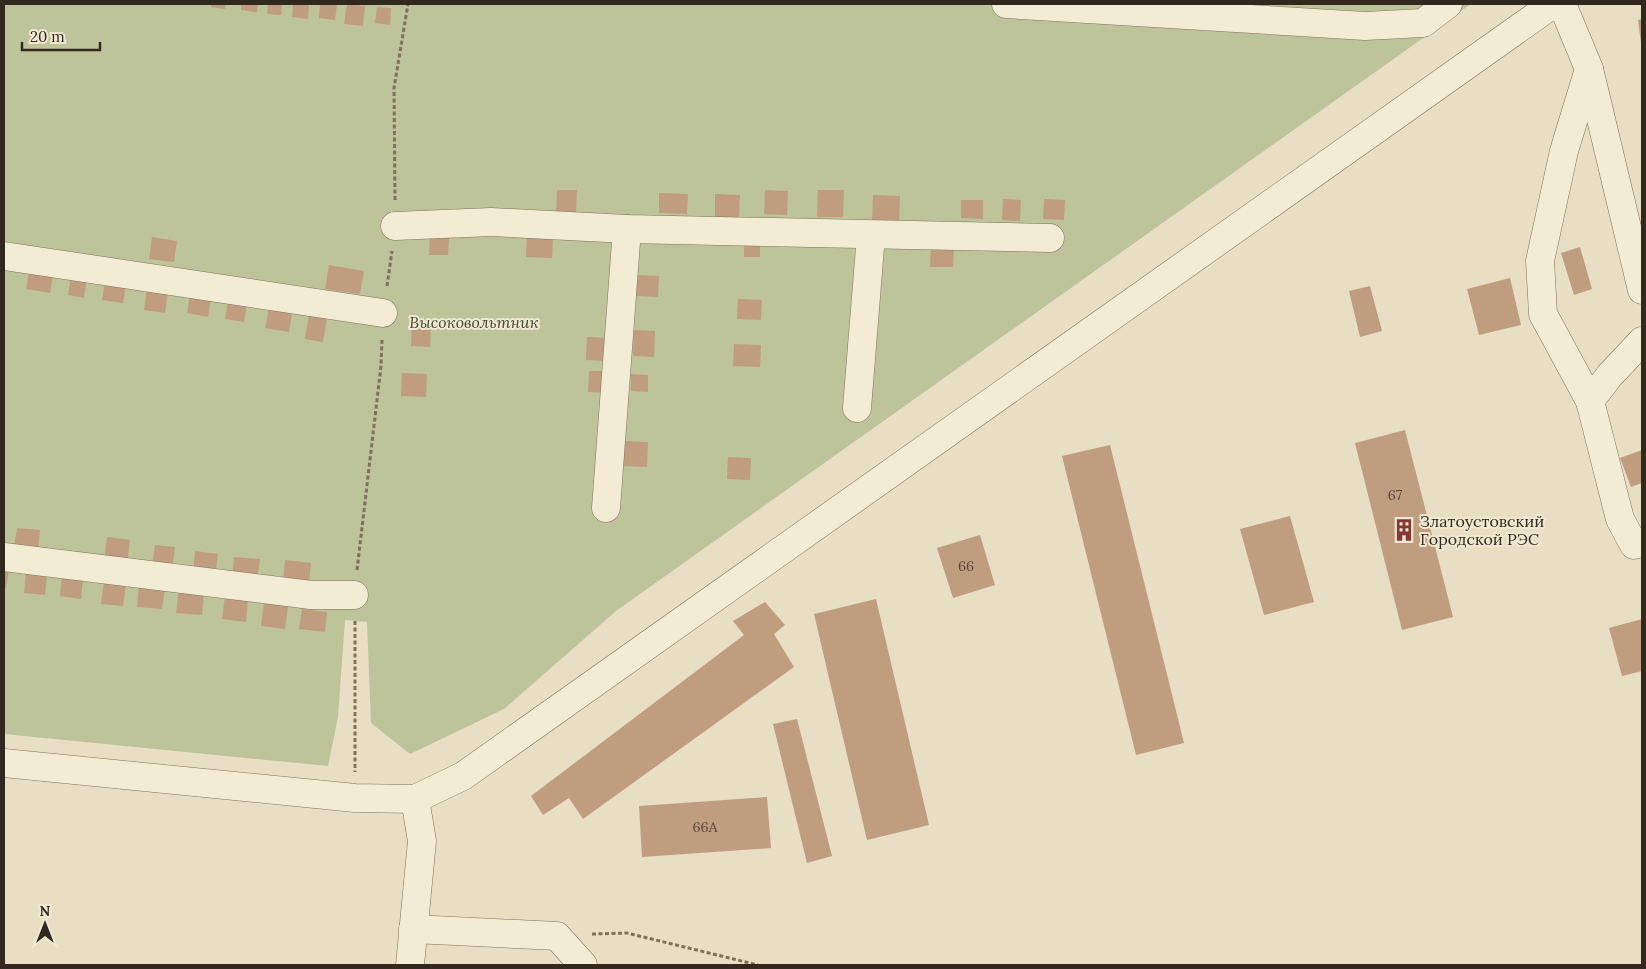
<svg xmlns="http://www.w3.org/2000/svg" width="1646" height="969" font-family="Lora,serif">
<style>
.green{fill:#bdc499}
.building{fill:#c09d7e}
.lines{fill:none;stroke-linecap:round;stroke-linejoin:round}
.minor-casing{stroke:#7f705c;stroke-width:29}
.path{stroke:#7f705c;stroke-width:3;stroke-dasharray:4 2.5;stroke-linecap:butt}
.minor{stroke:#f3ecd5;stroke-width:28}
.labels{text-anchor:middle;stroke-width:4;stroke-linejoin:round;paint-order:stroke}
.number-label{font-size:14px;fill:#554536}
.park-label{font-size:16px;font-style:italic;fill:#404b28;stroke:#f0e8d2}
.poi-label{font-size:16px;fill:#31281e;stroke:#f0e8d2;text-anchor:start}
</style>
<rect width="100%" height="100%" fill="#e7dec3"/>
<polygon class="green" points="4,4 1471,4 616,611 504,709 410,754 371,723 367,622 345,620 338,717 328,766 4,734"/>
<g class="building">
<polygon points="211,4 226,4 225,9 211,7"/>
<polygon points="241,4 258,4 257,12 241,10"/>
<polygon points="268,4 282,4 281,15 267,14"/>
<polygon points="293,4 309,4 308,19 292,17"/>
<polygon points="320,4 337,4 335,20 319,18"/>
<polygon points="347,4 365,6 363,26 344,24"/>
<polygon points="377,7 391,8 390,25 375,23"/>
<polygon points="1642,19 1642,43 1641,43 1638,20"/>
<polygon points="557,190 577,190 576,213 556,213"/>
<polygon points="765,190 788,191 787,215 764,214"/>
<polygon points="818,190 844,190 843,217 817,217"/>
<polygon points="659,193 688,194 687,214 659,213"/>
<polygon points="715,194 740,195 739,217 715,217"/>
<polygon points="873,195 900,196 899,223 872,222"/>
<polygon points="1003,199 1021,200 1020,221 1002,220"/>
<polygon points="1044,199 1065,200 1064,220 1043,219"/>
<polygon points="961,200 983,200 983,219 961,218"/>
<polygon points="430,234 449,235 448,255 429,255"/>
<polygon points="527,235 553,236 552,258 526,257"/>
<polygon points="152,237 177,241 174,262 149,259"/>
<polygon points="744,239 760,240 760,257 744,257"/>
<polygon points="931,242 954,243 953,267 930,267"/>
<polygon points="1580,247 1592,289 1574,295 1561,253"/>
<polygon points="329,265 364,271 360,294 325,289"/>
<polygon points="29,272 53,275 50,293 26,289"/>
<polygon points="635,275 659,276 658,297 635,296"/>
<polygon points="71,276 87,278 84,298 68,295"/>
<polygon points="1510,278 1521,325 1479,335 1467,289"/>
<polygon points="105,281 126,284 123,303 102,300"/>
<polygon points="1370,286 1382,331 1360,337 1349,291"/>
<polygon points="147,289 168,292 165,313 144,310"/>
<polygon points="190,295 211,299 208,317 187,313"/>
<polygon points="738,299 762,300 761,320 737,319"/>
<polygon points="228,301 247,304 244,322 225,319"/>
<polygon points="269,309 292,313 289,332 265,328"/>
<polygon points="309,315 327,318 323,342 305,339"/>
<polygon points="412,323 431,324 430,347 411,346"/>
<polygon points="634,330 655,331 654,357 633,356"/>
<polygon points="587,337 609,338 608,361 586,360"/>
<polygon points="734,344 761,345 760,367 733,366"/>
<polygon points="589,371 607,371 606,393 588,392"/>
<polygon points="402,373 427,374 426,397 401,396"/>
<polygon points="631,374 648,375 648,392 631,391"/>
<polygon points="1405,430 1453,617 1402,630 1355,443"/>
<polygon points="623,441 648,442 647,467 622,466"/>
<polygon points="1110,445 1184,743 1136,755 1062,456"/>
<polygon points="1642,450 1642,483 1631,487 1620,458"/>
<polygon points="728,457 751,458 750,480 727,479"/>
<polygon points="1290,516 1314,602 1264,615 1240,529"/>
<polygon points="17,528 40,530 38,550 14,547"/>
<polygon points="980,535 995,585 953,598 937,548"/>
<polygon points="107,537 130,540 127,565 104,562"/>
<polygon points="155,545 175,547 172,570 152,568"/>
<polygon points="195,551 218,554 215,577 193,575"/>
<polygon points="234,557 260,559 257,581 232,579"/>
<polygon points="285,560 311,563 309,584 283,582"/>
<polygon points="4,568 9,568 6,588 4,588"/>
<polygon points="26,572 47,574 45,595 24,593"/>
<polygon points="62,576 83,578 81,599 60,596"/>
<polygon points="104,581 126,584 123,606 101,604"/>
<polygon points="139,585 165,588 162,609 137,607"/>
<polygon points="179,590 204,593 202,615 176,613"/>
<polygon points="225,596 248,599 246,622 222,619"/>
<polygon points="876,599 929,825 867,840 814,614"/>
<polygon points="765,602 785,625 774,634 794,667 583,819 569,798 543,815 531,796 744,635 733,621"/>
<polygon points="264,603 288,606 285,629 261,626"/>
<polygon points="302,609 327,612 325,632 299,629"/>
<polygon points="1642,619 1642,671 1622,676 1609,628"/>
<polygon points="797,719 832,856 807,863 773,724"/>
<polygon points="767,797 771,848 642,857 639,806"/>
</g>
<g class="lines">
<defs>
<g id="minor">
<polyline points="1006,4 1365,26 1423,23 1448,4"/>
<polyline points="1562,4 1589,69 1642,290"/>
<polyline points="1589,69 1564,151 1540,261 1543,314 1590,401"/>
<polyline points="395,226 491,222 627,229 1050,238"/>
<polyline points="4,256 383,313"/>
<polyline points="1642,341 1610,375 1590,401 1620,519 1634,545 1642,543"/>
<polyline points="857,408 871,235"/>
<polyline points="606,508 627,229"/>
<polyline points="4,557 311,595 354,595"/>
<polyline points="4,763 355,798 415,799 463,776 1553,4"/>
<polyline points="413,929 557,936 583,965"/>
<polyline points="410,965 422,841 415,799"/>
</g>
</defs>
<use href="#minor" class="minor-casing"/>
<g class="path">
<polyline points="395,200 394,88 408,4"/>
<polyline points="387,286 392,251"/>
<polyline points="357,570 381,366 382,340"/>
<polyline points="355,621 355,772"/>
<polyline points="592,934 627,933 758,965"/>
</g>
<use href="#minor" class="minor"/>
</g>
<defs>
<symbol id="building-bare" viewBox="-9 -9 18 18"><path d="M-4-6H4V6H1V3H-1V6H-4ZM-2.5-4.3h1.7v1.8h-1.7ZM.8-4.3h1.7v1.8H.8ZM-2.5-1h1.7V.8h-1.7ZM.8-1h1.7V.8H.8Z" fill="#863734" stroke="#f0e8d2" stroke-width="2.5" paint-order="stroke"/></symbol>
</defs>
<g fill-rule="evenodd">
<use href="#building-bare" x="1388" y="514" width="32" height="32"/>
</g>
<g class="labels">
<g class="number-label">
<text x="1395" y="500">67</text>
<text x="966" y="571">66</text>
<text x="705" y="832">66А</text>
</g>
<g class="park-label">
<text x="474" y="328">Высоковольтник</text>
</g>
<g class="poi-label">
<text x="1420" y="527">Златоустовский<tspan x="1420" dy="18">Городской РЭС</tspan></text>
</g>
</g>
<rect width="1646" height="969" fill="none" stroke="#31281e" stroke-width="10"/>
<g transform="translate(45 924)" stroke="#f0e8d2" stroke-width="4" paint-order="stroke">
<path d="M0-4L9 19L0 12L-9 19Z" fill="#31281e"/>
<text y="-8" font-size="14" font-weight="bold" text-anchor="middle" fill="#31281e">N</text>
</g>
<path d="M22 42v8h78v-8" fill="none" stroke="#31281e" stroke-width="2.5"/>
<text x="30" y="42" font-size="15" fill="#31281e" stroke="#f0e8d2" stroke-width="4" paint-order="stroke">20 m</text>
</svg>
